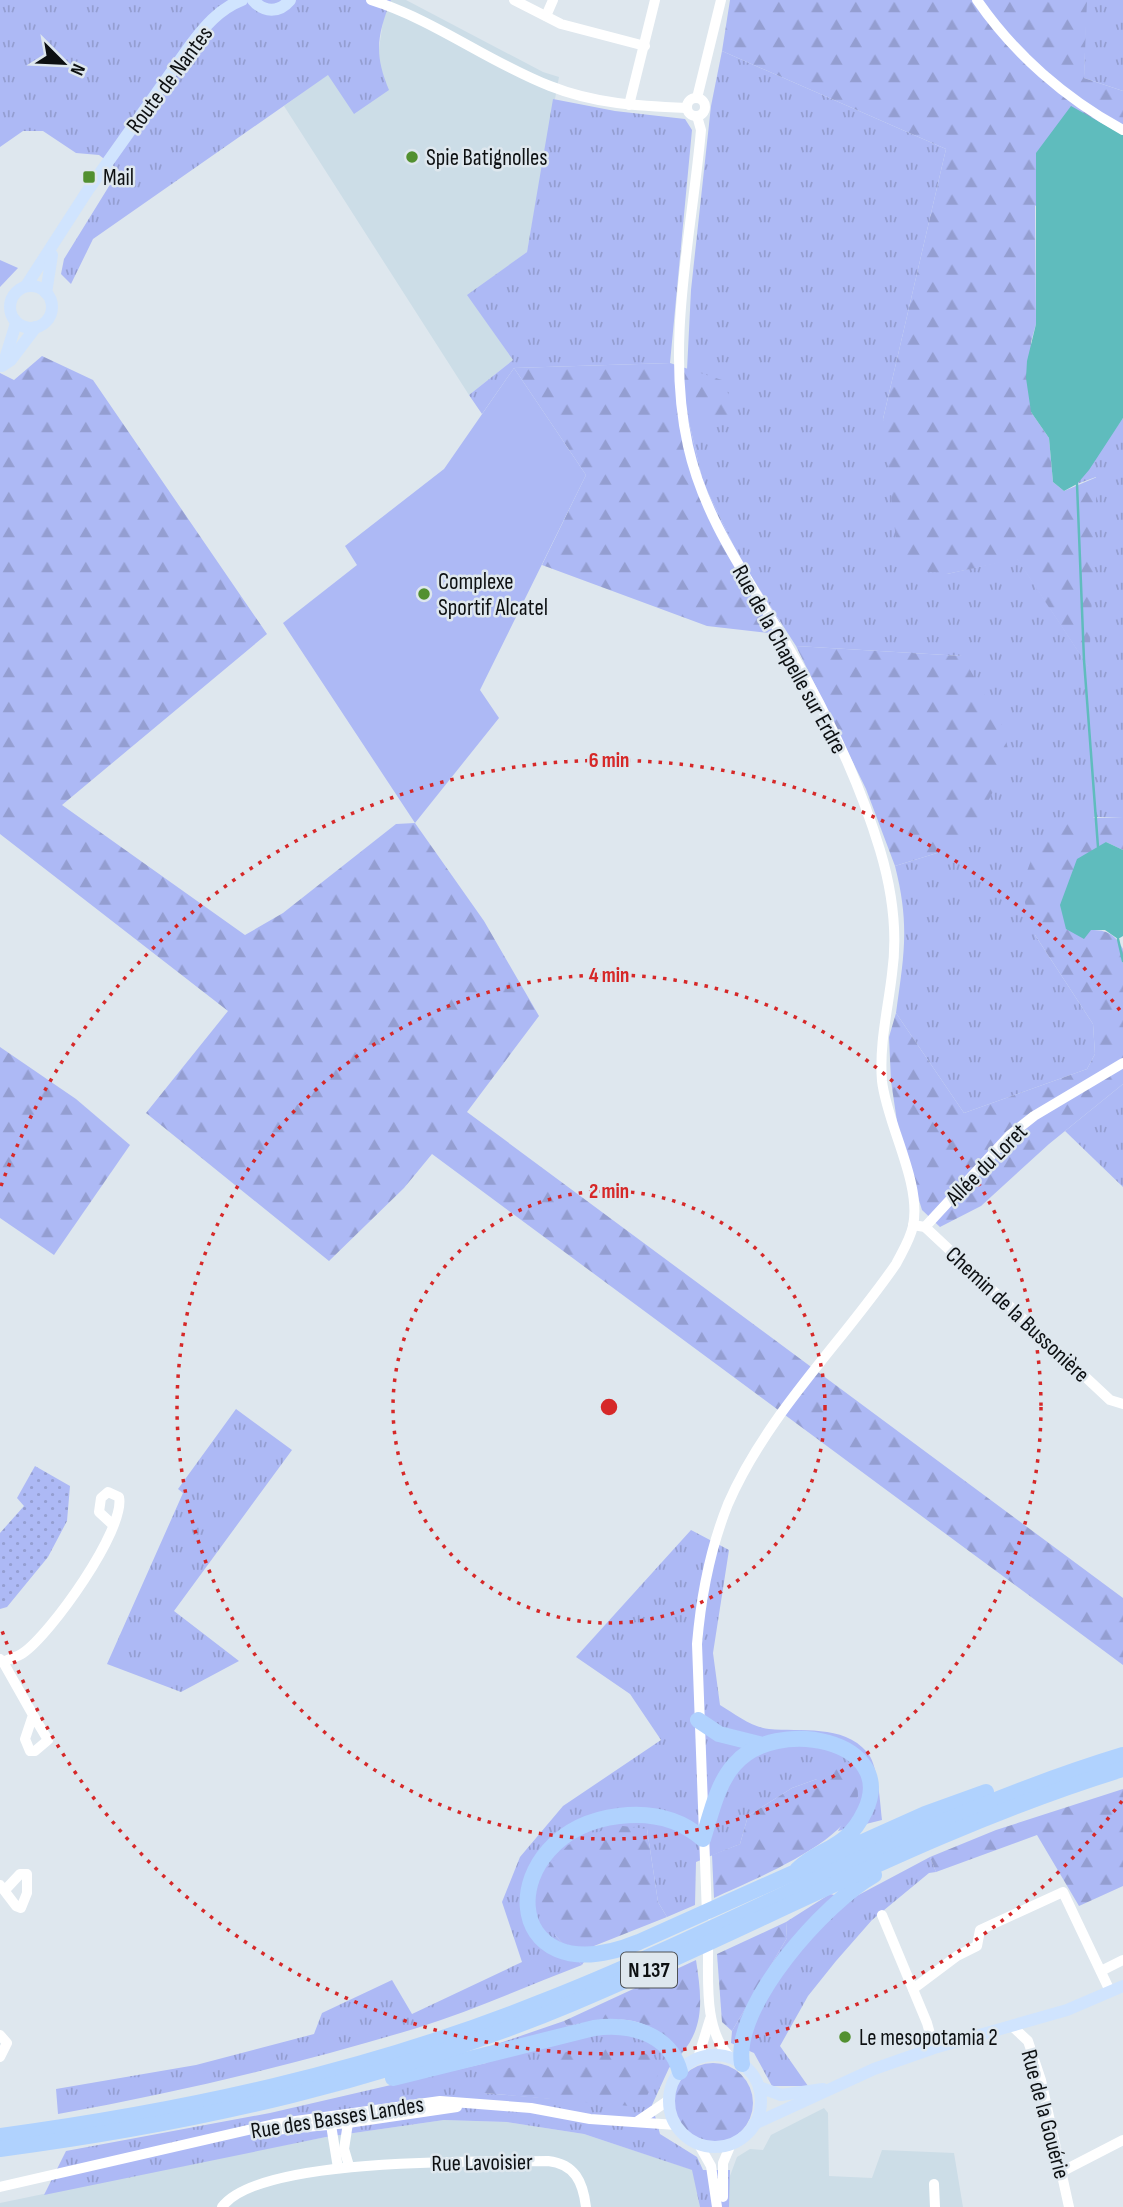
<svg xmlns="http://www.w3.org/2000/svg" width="1123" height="2207" font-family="'Sofia Sans Condensed',sans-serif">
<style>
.built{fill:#ccdde7}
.grass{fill:url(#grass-tufts);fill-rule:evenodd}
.forest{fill:url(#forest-firs)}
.park{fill:url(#park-dots)}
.pitch{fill:#adb9f5}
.water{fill:#5fbcbd}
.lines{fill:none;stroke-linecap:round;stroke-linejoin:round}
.stream{stroke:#5fbcbd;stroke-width:2.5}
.minor{stroke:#fff;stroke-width:10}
.major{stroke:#d0e4fe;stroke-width:12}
.highway{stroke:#b0d2fe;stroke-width:16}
.ring{fill:none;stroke:#d62828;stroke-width:3.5;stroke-dasharray:3.5 7}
.poi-dot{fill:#529030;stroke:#dee7ee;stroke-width:2.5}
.labels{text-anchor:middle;stroke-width:5;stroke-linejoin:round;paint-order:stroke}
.shield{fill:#dee7ee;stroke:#4c5054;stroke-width:2}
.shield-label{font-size:21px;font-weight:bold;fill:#0d1012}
.street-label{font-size:23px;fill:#0d1012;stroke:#dee7ee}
.poi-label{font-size:23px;fill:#0d1012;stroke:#dee7ee;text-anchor:start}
.centre{fill:#d62828;stroke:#dee7ee;stroke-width:3.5}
.ring-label{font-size:21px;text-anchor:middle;font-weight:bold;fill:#d62828;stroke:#dee7ee;stroke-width:5;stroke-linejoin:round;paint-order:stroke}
</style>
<defs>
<pattern id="grass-tufts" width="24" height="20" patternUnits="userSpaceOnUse" patternTransform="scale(1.75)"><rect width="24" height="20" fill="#adb9f5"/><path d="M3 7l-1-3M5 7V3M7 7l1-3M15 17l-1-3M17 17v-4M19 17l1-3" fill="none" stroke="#949ed1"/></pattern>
<pattern id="forest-firs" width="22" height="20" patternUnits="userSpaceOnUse" patternTransform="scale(1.75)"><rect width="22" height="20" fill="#adb9f5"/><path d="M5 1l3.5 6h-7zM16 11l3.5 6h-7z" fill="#949ed1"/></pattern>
<pattern id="park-dots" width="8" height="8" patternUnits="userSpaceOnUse" patternTransform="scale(1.75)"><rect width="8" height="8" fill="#adb9f5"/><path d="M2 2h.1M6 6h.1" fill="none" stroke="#949ed1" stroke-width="1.8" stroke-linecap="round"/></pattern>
</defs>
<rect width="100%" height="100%" fill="#dee7ee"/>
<g class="built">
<polygon points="391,0 406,0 543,72 559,77 527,252 468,295 513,360 469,395 284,106 328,74 377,62 383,21"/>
<polygon points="824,2108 828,2113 829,2176 872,2178 882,2150 954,2153 963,2207 729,2207 727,2184 737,2157 750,2149 763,2150 771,2135"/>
<polygon points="444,2120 507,2122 584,2134 693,2170 700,2207 0,2207 0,2203 198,2162 326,2137"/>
</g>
<g class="grass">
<path d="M0,0H391C377,36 374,54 389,90L354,114L328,75L93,239L71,284L61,274L64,259L119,170L99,155L76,153L43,131H23L0,147Z"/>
<polygon points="1086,0 1123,0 1123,91 1084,78"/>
<path d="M722,51L946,149L883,419L947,574L1017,558L1088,666L1096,477L1077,484L1123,418V818L1094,817L1035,935L1093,1024L1095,1054L1087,1069L964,1113L896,1013C904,955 910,925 895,866L937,853L962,656L796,646L740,559L703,482L689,422L687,370L691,290L711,106Z"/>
<polygon points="553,99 615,111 685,119 692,130 670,363 514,368 482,414 469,395 513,360 467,295 527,252"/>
<polygon points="0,260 18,268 0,287"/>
<polygon points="1123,1084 1123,1187 1065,1131"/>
<polygon points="236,1409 292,1450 174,1611 239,1661 181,1692 107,1664 183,1493 178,1489"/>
<path d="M691,1530L729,1550L713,1653L720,1705C735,1714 751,1727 769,1729C800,1732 843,1724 867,1752C878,1764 880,1803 882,1820L838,1831L858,1797L817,1779L792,1788L748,1816L740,1844L696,1862L695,1905L667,1917L658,1902L647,1829L555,1935L582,1965C527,1986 472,2011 417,2028C298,2064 179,2092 58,2114L56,2089L196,2065L314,2034L322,2013L392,1980L412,2014L522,1962L502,1902L520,1857L563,1806L661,1740L630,1694L576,1657Z"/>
<polygon points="930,1857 936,1872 929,1873 872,1920 836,1961 808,1996 780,2046 808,2086 772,2086 754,2053 731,2043 732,2031 787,1938 786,1922 830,1894 851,1899"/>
<path d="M603,2017C639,2022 657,2024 682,2053L669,2068L652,2105L660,2134L697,2157L703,2170H730L729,2207H700L692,2170L584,2134L507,2122L444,2120L326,2137L44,2195L66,2151L270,2113L486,2063L494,2045L564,2021L567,2026ZM484,2093H650L555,2099Z"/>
</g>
<g class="forest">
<polygon points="730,0 1087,0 1084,78 1123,91 1123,135 1035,206 1036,324 1031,342 1031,412 1049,438 1053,482 1064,491 1097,477 1089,668 1017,559 947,574 899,568 883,419 946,149 722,51"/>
<polygon points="42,356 93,380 267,634 62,805 245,935 283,913 396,824 415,823 484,921 539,1016 467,1112 1123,1598 1123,1665 432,1154 404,1188 329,1261 146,1113 228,1011 0,834 0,373 14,380"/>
<polygon points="670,363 725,381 734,419 689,422 703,482 740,559 780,622 769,633 707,626 542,565 586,475 514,368"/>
<polygon points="796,646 962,656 1003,727 1010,758 973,831 937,853 895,866 866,789"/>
<path d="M1062,818H1123V850L1106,842L1091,930C1107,930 1115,934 1123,949V1084L1049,1144L981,1206L940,1227L922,1210L899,1135L891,1081L889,1037L896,1013L964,1113L1087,1069L1095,1054L1093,1024L1035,935L1025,903L1026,874L1037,844Z"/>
<polygon points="0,1047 76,1099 130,1145 54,1255 0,1218"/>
<path d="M825,1761L854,1768C855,1777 858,1787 858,1796C854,1841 751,1880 714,1898L712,1855L740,1844L748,1816L792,1788L817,1779Z"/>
<polygon points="1123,1789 1123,1886 1079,1906 1037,1835 936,1872 930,1857 996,1830"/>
<polygon points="615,1825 647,1829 658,1902 667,1917 594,1946 582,1965 555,1935 535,1900 537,1879 568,1845"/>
<polygon points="786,1922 787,1938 732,2031 722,2022 717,1954"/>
<path d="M696,1960C701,1994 706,2025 682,2053C648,2013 614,2015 567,2026L564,2021Z"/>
<polygon points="612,2044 636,2048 658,2061 658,2075 641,2107 484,2093 486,2074 581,2048"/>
<circle cx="713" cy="2103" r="40"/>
</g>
<polygon class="park" points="35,1466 70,1486 67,1521 48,1557 7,1607 0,1609 0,1533 24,1506 17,1498"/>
<polygon class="pitch" points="514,368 586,475 480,690 499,718 415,823 283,623 357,565 345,546 444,469"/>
<g class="water">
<polygon points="1071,106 1123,135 1123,418 1089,470 1077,484 1064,491 1053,482 1049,438 1031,412 1026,378 1027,361 1036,324 1036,153"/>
<polygon points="1106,842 1123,850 1123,936 1118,939 1105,930 1091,930 1084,939 1066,929 1060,905 1077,859"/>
</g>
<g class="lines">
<g class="stream">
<polyline points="1077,484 1084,660 1098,847"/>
<polyline points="1118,939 1123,961"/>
</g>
<g class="minor">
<path d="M371,0C435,20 488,62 550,86C595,104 639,106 687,108"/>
<polyline points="514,0 561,24 645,46"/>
<path d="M977,0C1014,54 1066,99 1123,130"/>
<polyline points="546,16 553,0"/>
<circle cx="696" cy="107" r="9"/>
<polyline points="697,98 721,0"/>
<polyline points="629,105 655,0"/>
<path d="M697,116L701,130C692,233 665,344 688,446C704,518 746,575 783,638C823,705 857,774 880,850C892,890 898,932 892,974C888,1009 879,1044 882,1081C887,1125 922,1183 913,1226C910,1240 902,1252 896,1264C841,1344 767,1414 728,1504C710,1549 701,1596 697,1644L707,1915"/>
<polyline points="913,1225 925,1227 1110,1400 1123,1404"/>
<polyline points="925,1227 1010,1135 1034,1116 1123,1063"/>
<path d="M0,1659L3,1662C9,1659 17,1657 23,1653C50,1635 126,1529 119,1497L108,1492L101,1498L99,1512L113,1525"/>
<polyline points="3,1662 33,1715 25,1739 30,1751 35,1751 48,1740 33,1715"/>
<polyline points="0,1885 16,1906 21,1908 27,1893 27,1874 20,1874 6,1889"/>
<polyline points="882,1915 927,2023 934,2048"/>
<path d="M708,1938C709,1975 702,2029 730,2057"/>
<polyline points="1101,1971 1123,1960"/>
<polyline points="913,1989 957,1956 977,1946 980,1930 1063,1892 1110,1991"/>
<polyline points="1013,2027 1028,2041 1041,2080 1069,2207"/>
<polyline points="0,2035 7,2043 0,2057"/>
<polyline points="698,2058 710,2019"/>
<polyline points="638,2121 669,2100"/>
<polyline points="348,2123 344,2149 349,2166"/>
<polyline points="331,2125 338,2168"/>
<polyline points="275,2130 348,2123 457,2107"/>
<polyline points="698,2143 711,2166 717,2207"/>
<polyline points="1063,2171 1123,2140"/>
<polyline points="934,2184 935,2207"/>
<polyline points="0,2187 274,2124 440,2101 531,2108 590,2119 676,2125"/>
<polyline points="723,2197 723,2163 731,2144"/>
<path d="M222,2207C259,2156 483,2162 548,2161C575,2164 583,2182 586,2207"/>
</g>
<g class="major">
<path d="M253,0C264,13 279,13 290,0"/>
<circle cx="31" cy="307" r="21"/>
<path d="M26,286L88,190L190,46C204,27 219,9 242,0"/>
<polyline points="46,293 52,255"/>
<polyline points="5,359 16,323"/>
<polyline points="2,366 11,360 36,327"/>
<circle cx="715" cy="2101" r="46"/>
<polyline points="759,2087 781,2095 823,2089"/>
<polyline points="754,2124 874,2069 934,2048 1067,2010 1123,1986"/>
</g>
<g class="highway">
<polyline points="698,1720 719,1734 759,1744"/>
<path d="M797,1870C821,1846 846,1851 865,1811C899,1740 775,1715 734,1765C717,1784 711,1814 703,1839C679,1818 651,1812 619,1816C493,1831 495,2001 639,1942L925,1814L986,1792"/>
<path d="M742,2064C732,2005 826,1902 874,1875"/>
<path d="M393,2078L594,2028C629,2023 670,2033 680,2072"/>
<path d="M0,2136C185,2111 366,2072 539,2003C737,1926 919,1817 1123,1755"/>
<path d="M0,2149C197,2123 389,2080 573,2003C757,1926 931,1828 1123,1769"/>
</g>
</g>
<g class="ring">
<circle cx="609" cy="1407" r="216"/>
<circle cx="609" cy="1407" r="432"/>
<path d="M1122 1801A647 647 0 0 1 1 1628M1 1186A647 647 0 0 1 1122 1013"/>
</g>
<g class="poi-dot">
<circle cx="412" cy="157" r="7"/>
<rect x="82" y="170" width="14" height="14" rx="3.5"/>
<circle cx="424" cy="594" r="7"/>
<circle cx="845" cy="2037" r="7"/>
</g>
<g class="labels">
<rect class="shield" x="621" y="1952.5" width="56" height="35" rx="5"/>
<g class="shield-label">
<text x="649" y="1977">N 137</text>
</g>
<g class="street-label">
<text transform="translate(169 79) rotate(-53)" y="8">Route de Nantes</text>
<text transform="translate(790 659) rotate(61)" y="8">Rue de la Chapelle sur Erdre</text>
<text transform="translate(986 1164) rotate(-45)" y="8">Allée du Loret</text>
<text transform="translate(1018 1314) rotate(43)" y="8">Chemin de la Bussonière</text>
<text transform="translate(1046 2114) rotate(75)" y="8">Rue de la Gouérie</text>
<text transform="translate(337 2117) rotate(-9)" y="8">Rue des Basses Landes</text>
<text transform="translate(482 2162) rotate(-1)" y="8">Rue Lavoisier</text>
</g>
<g class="poi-label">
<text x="426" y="165">Spie Batignolles</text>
<text x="103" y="185">Mail</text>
<text x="438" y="589">Complexe<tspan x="438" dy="26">Sportif Alcatel</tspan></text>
<text x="859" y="2045">Le mesopotamia 2</text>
</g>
</g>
<circle cx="609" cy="1407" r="10" class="centre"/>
<g class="ring-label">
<text x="609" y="767">6 min</text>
<text x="609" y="982">4 min</text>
<text x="609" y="1198">2 min</text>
</g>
<g transform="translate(63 63) rotate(114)" stroke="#dee7ee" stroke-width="5" paint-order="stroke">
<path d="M0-5L12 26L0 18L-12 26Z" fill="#0d1012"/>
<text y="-10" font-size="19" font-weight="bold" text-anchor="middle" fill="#0d1012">N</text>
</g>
</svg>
